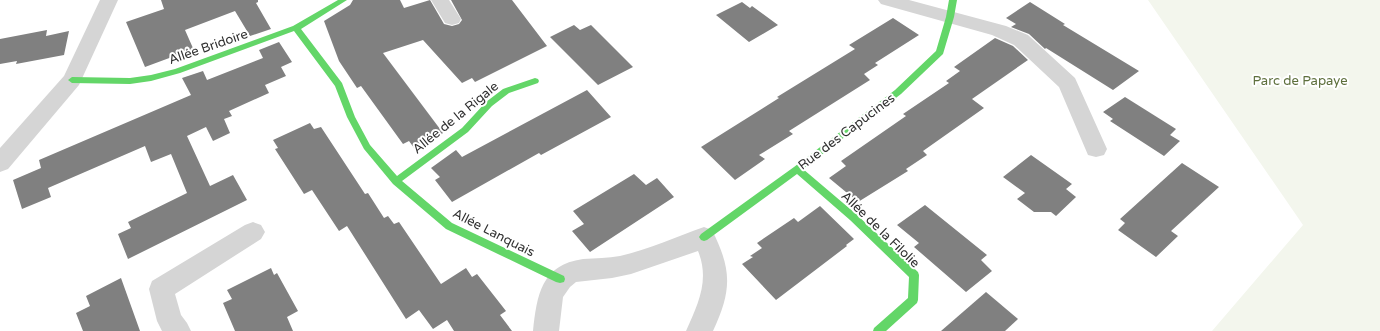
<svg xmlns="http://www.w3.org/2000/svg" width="1380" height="331" font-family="'Varela Round',sans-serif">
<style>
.green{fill:#f3f6ed}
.building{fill:#808080}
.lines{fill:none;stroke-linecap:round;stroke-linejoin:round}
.street{fill:#d5d5d5;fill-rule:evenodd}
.fast{fill:#63d668;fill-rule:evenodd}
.labels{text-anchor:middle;stroke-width:4;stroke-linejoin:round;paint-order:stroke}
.street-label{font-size:13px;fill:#313131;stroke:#fff}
.park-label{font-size:13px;fill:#5d6f3c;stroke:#fff}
</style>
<rect width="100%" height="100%" fill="#fff"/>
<polygon class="green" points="1148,0 1380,0 1380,331 1212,331 1303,225"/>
<g class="building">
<polygon points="161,0 258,0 258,2 256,3 271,29 250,36 235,11 185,30 196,55 175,62 172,57 145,67 126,22 164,9"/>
<polygon points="353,0 400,0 404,8 430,0 444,24 452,26 459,24 462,20 451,0 512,0 547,46 475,82 472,78 462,83 423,40 383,53 443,133 417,152 409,141 403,144 361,86 357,88 339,61 324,21 350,5"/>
<polygon points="742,2 750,8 752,6 778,25 749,42 716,15"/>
<polygon points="1030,2 1065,24 1063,25 1139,71 1113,90 1046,48 1045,49 1029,34 1011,27 1016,24 1006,18"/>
<polygon points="893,18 919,35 875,63 878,65 864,74 870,80 789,131 793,134 759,155 765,159 735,180 701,147 779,98 777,97 855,49 849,45"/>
<polygon points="574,25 580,30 591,25 633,67 598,85 550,37"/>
<polygon points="47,30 46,36 69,31 64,55 16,64 17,61 0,64 0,39"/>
<polygon points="995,38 1013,46 1028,60 972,99 984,108 923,151 927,155 906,169 908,171 858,202 829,178 846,166 841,161 906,116 903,114 949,83 946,81 960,71 954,67"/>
<polygon points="279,42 292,62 281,67 286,76 265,85 269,93 229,111 232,116 224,119 230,133 213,141 206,127 187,136 210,186 233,175 247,200 128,259 118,234 131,228 128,222 187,193 171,154 151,162 145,146 48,188 51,197 22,209 13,180 41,168 39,160 191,95 182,78 203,71 207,80 263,58 259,50"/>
<polygon points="587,90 611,117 541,155 539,153 452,202 435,180 440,177 431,168 456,150 462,157"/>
<polygon points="1125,97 1176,129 1170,135 1180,141 1164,156 1110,121 1113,119 1103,112"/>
<polygon points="310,123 314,129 321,127 365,194 368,193 384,218 388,216 394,224 399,222 441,284 466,268 472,277 477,274 506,311 500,315 512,331 454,331 447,320 433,329 419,310 406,319 347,226 339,231 312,190 304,194 275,149 278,148 273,140"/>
<polygon points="1031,155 1072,184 1066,189 1076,197 1056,216 1051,212 1034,212 1017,199 1025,193 1003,177"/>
<polygon points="1182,163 1219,187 1171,231 1178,236 1156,257 1118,230 1125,223 1120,219"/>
<polygon points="634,174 646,185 657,178 674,197 590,252 572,231 584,224 573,211"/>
<polygon points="925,205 987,255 981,260 992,271 966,292 914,247 919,243 897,225"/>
<polygon points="820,206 854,239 846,245 847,246 776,300 742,264 753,257 750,256 762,248 757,243 794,218 798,222"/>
<polygon points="271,268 274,275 277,273 298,311 287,317 293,331 235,331 223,303 232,299 227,290"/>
<polygon points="121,278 140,331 83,331 76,313 90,306 86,296"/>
<polygon points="986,292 1018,319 1005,331 941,331"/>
</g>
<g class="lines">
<g class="street">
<polygon points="100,0 118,0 79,85 8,169 0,172 0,148 64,76"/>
<polygon points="431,0 449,0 461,19 459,23 452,25 445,23"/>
<polygon points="878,0 909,0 1006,26 1028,35 1075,78 1107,149 1104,155 1096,157 1088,155 1059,87 1014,45 992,35 881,4"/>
<polygon points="253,222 261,225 265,232 261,239 175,294 181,315 187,323 191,331 162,331 157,321 149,289 152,281 245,225"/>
<path d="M704,227L712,230C732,270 732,290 713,331H686C698,304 710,280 698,251L631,274L612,278L576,282L570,287L563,297L559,331H533C537,295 541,265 583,259C596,258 608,258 620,256C649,249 676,237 704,227Z"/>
</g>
<g class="fast">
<polygon points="338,0 347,0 301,29 342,83 355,117 370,145 397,176 462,128 486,102 503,89 535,78 538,79 539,81 538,83 509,93 492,106 468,132 402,181 452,223 564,276 565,279 564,282 560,283 556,282 446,229 393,184 364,149 347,117 335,86 294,31 180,73 151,81 130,84 72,83 68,80 72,77 130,78 151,75 175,69 293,26"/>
<polygon points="949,0 957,0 954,17 943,54 901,94 803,169 856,214 918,272 919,275 918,300 917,303 886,331 873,331 874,328 908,298 909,277 850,220 797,174 707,240 704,241 701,240 699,237 701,234 794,167 895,90 936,51 946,17"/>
</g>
</g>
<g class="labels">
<g class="street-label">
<text transform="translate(208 46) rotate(-19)" y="5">Allée Bridoire</text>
<text transform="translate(455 117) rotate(-39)" y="5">Allée de la Rigale</text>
<text transform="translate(846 131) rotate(-37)" y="5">Rue des Capucines</text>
<text transform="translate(881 229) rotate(44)" y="5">Allée de la Filolie</text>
<text transform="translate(494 232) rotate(27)" y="5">Allée Lanquais</text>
</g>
<g class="park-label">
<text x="1300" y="85">Parc de Papaye</text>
</g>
</g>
</svg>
